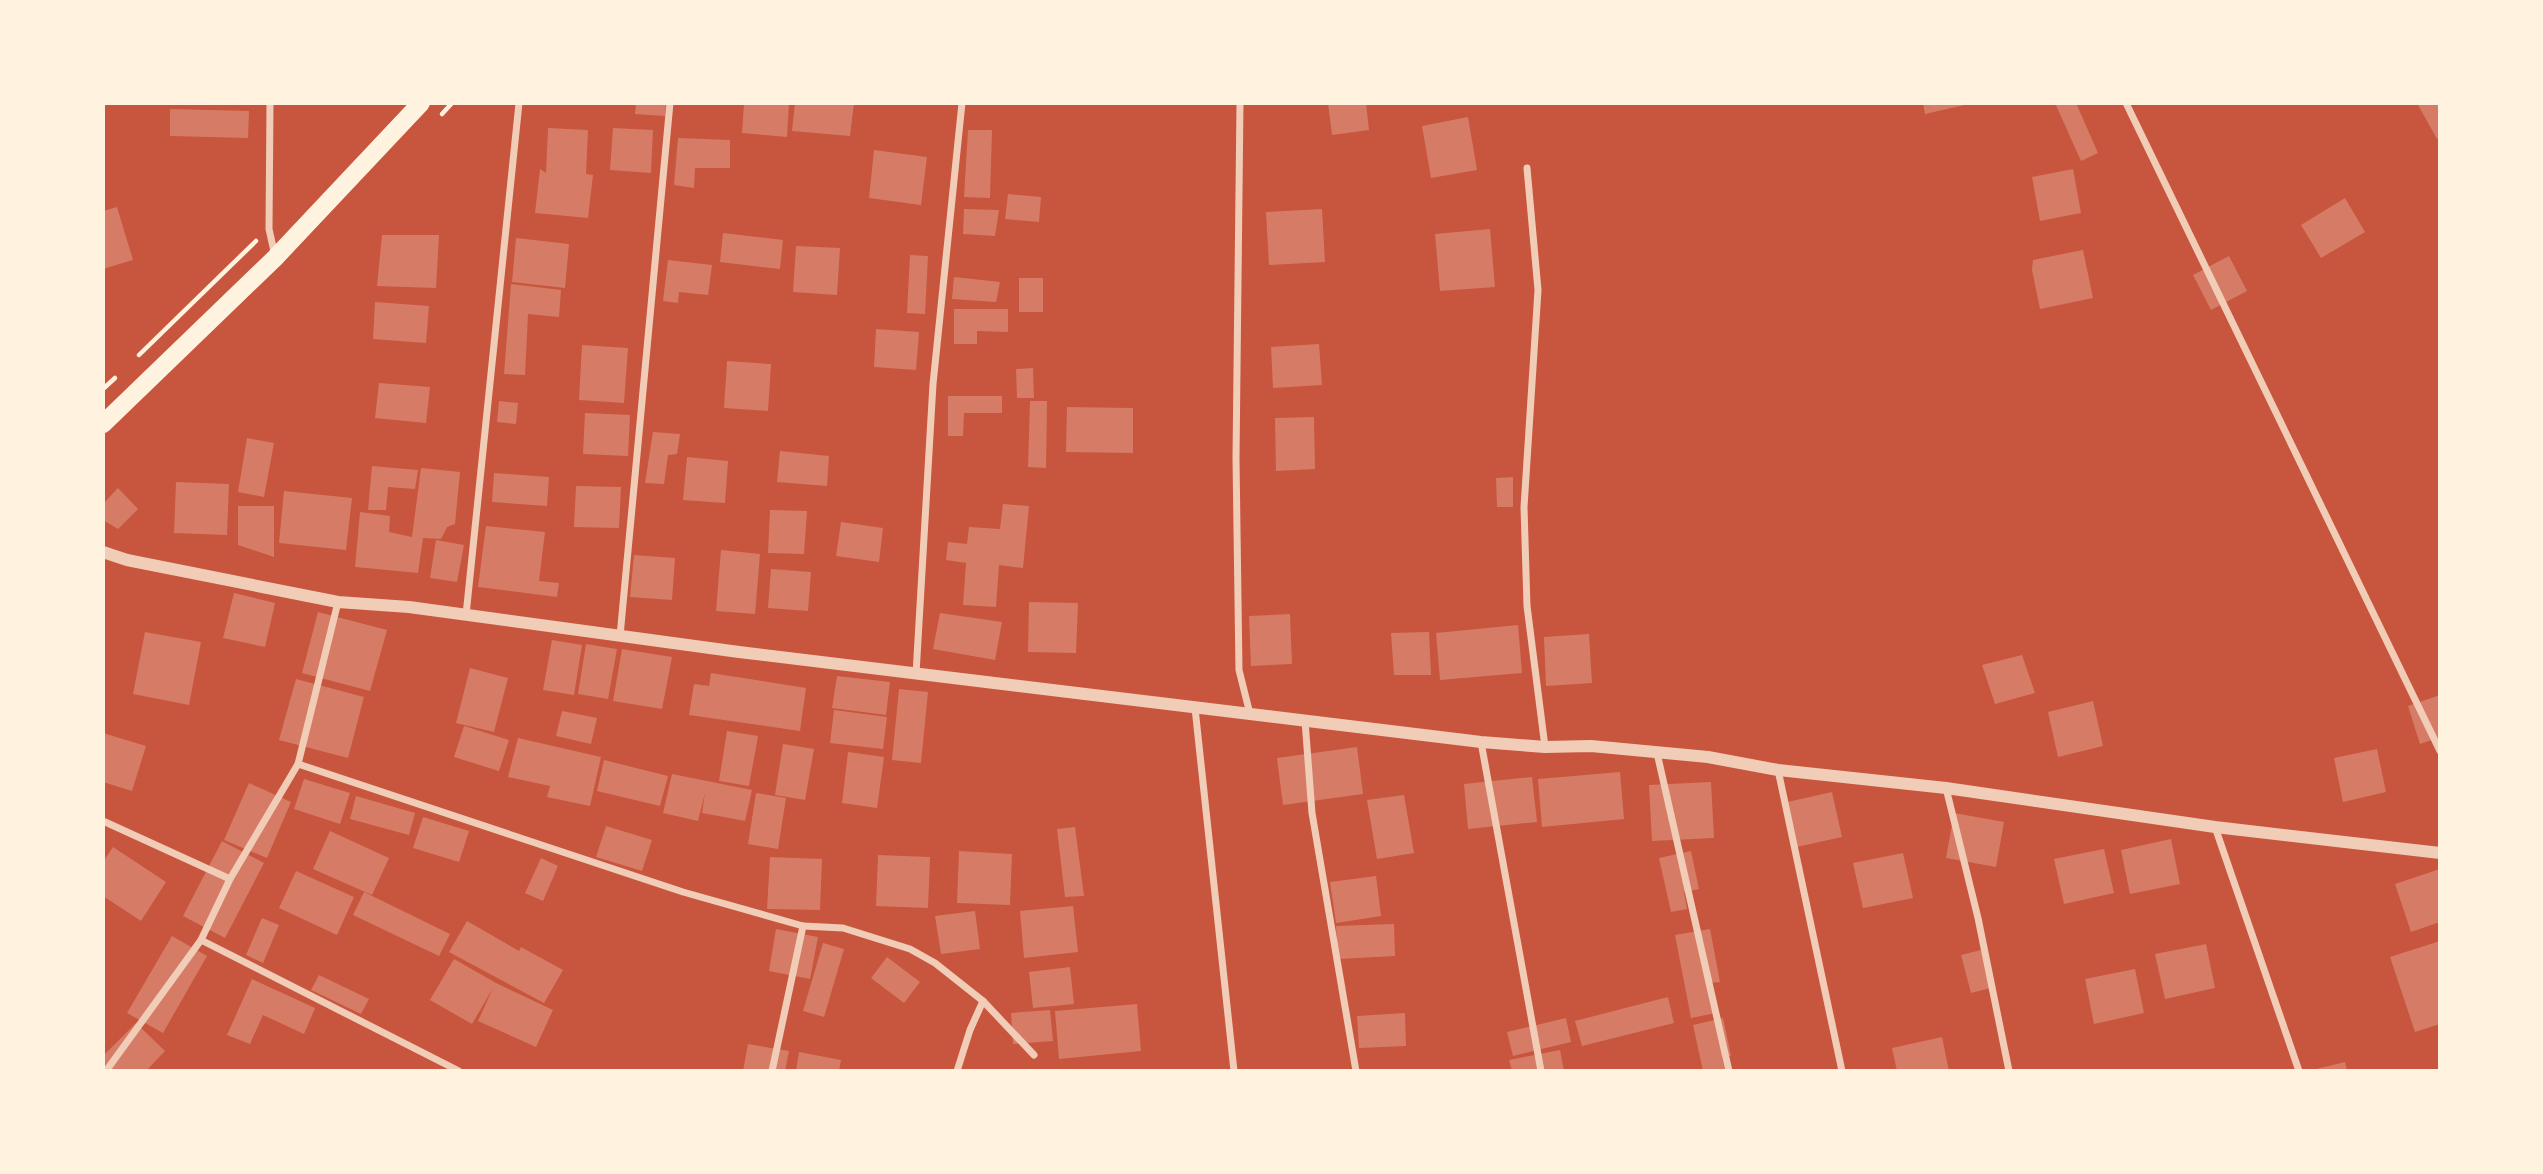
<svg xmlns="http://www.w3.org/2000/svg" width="2543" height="1174" font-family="Lora,serif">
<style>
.building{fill:#d67c66}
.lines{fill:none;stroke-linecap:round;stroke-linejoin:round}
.path{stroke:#fff3e0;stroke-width:4.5}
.minor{stroke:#f1ccb7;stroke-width:7}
.tertiary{stroke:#f1ccb7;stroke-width:12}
.primary{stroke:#fff3e0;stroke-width:18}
</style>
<rect width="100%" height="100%" fill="#c8553d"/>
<g class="building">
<polygon points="636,103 666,103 665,116 635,114"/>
<polygon points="744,103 789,103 787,137 742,133"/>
<polygon points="795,103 854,103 850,136 792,131"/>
<polygon points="1328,103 1366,103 1369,130 1332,135"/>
<polygon points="1923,103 1969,103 1969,104 1925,114"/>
<polygon points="2055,103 2076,103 2098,153 2081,161"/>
<polygon points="2417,103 2440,103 2440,137 2437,139"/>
<polygon points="170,109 249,111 248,138 170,136"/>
<polygon points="1468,117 1477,170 1431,178 1422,126"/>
<polygon points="548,128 588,130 586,174 593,175 588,218 535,213 540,169 546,173"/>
<polygon points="613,128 653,130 651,173 610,170"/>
<polygon points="968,130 992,130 990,198 964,197"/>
<polygon points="678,138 730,140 730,168 695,168 694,188 674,185"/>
<polygon points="874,150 927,157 921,205 869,198"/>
<polygon points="2073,169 2081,213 2040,221 2032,177"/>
<polygon points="1008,194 1041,197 1039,222 1005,219"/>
<polygon points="2345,198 2365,232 2321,258 2301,225"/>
<polygon points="117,207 133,260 103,269 103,211"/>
<polygon points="964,209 999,210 995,236 963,234"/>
<polygon points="1322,209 1325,262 1269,265 1266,212"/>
<polygon points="1490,229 1495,287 1440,291 1435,234"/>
<polygon points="723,233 783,240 780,269 720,262"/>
<polygon points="382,235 439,235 436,288 377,286"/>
<polygon points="516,238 569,244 565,288 512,282"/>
<polygon points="796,246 840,248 837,295 793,292"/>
<polygon points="2083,250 2093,298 2040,309 2032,270 2033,260"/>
<polygon points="910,255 928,256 925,314 907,313"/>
<polygon points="2229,256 2247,291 2211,310 2193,275"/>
<polygon points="668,260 712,265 708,295 679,292 678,303 663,301"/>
<polygon points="954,277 1000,282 996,302 952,299"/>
<rect x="1019" y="278" width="24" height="34"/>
<polygon points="511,284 561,290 559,317 528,314 525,375 504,374"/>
<polygon points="375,302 429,306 426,343 373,339"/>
<polygon points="954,309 1008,309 1008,332 977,331 977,344 954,344"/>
<polygon points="876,329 919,332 916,370 874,367"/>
<polygon points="1319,344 1322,385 1273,388 1271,347"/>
<polygon points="582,345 628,348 624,403 579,400"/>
<polygon points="727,361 771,364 768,411 724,408"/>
<polygon points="1033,368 1034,398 1017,398 1016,369"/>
<polygon points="379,383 430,387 426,423 375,418"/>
<polygon points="948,396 1002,396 1002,413 964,413 963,436 948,436"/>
<polygon points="499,401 518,403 516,424 497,422"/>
<polygon points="1030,401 1047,401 1046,468 1028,467"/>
<polygon points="1067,407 1133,408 1133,453 1066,452"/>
<polygon points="585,413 630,415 628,456 583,454"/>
<polygon points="1314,417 1315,469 1276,471 1275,418"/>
<polygon points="653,432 680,434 677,454 668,455 664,484 645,483"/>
<polygon points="247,438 274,443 264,497 238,492"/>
<polygon points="780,451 829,456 827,486 777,482"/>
<polygon points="687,457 728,461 725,503 683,500"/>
<polygon points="372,466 418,470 415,489 388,487 386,510 368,510"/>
<polygon points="421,468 460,472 455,524 447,527 441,539 423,538 418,573 355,567 360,512 390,516 389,532 412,537"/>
<polygon points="494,473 549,477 547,506 492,502"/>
<polygon points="1513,477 1513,507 1497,507 1496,478"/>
<polygon points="176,482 229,484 227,535 174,533"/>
<polygon points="576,486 621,487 619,528 574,527"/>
<polygon points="118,488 138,509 118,529 103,520 103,504"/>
<polygon points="284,491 352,498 346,550 279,543"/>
<polygon points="1003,504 1029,506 1023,568 999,565 996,607 963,605 966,563 946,560 948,542 967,544 969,527 1000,529"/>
<polygon points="238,506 274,506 274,557 238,545"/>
<polygon points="770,510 807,511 804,554 768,553"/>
<polygon points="841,522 883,528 879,562 836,556"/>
<polygon points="486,526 545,532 539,581 559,583 557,597 478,587"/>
<polygon points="436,540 464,545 457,582 430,578"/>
<polygon points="721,550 760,554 755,614 716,611"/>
<polygon points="634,555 675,558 672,600 630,597"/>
<polygon points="771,569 811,572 808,611 768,608"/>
<polygon points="234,593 275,603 265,647 223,638"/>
<polygon points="1029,602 1078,603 1076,653 1028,652"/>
<polygon points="318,612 387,630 370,691 302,673"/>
<polygon points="940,613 1002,622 995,660 933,649"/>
<polygon points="1290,614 1292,664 1251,666 1249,616"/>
<polygon points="1518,625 1522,673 1440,680 1436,633"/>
<polygon points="145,632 201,642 189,705 133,694"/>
<polygon points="1429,632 1431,675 1394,675 1391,633"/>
<polygon points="1589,634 1592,683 1546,686 1544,637"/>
<polygon points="552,640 582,645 574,695 543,690"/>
<polygon points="586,644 617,649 608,699 578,694"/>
<polygon points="622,649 672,657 662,709 613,701"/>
<polygon points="2022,655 2035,693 1995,704 1982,665"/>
<polygon points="470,668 508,678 494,732 456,723"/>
<polygon points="711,673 806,688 800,731 689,715 694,684 709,686"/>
<polygon points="837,676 890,682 886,715 832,708"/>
<polygon points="296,679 364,697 348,758 279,740"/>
<polygon points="899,689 928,692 921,763 892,760"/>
<polygon points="2440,695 2440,737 2420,744 2408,706"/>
<polygon points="2093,701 2103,746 2058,757 2048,712"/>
<polygon points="834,710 887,717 883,749 830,743"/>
<polygon points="562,711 597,718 591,744 556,736"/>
<polygon points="464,726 509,740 499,771 454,757"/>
<polygon points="727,731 758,736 749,786 719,781"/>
<polygon points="103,733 146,746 132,791 103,782"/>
<polygon points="518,738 601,757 590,806 547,797 550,786 508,777"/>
<polygon points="783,744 814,749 805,800 775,795"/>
<polygon points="1357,747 1363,794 1283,805 1277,758"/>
<polygon points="2377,749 2386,792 2343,802 2334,758"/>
<polygon points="848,752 884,757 877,808 842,803"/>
<polygon points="604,760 668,776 660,806 597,791"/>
<polygon points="1620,772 1624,819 1542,827 1538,779"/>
<polygon points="672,774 752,790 745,821 702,813 705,793 698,821 663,813"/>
<polygon points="1532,777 1537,822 1468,829 1464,784"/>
<polygon points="304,779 350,793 340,824 294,809"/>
<polygon points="1711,782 1714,838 1652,841 1649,785"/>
<polygon points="249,783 291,802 267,858 224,840"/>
<polygon points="1832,792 1842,837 1792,848 1783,803"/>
<polygon points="756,793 786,798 778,849 748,844"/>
<polygon points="1404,795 1414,853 1377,859 1367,800"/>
<polygon points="356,796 415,813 409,835 350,819"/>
<polygon points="1954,813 2004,822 1996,867 1946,858"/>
<polygon points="423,817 469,831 459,862 413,848"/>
<polygon points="606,826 652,840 642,871 596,857"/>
<polygon points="1075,827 1084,896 1065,897 1057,829"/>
<polygon points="330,831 389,858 372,895 313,869"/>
<polygon points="2171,839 2180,884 2130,894 2121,850"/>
<polygon points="222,841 264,863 225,938 183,916"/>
<polygon points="113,847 166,882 141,921 103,896 103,862"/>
<polygon points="2104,849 2114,893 2064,904 2054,859"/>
<polygon points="959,851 1012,854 1010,905 957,903"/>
<polygon points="1691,851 1699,889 1684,892 1687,909 1671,912 1659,858"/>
<polygon points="1903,853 1913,898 1863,908 1853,863"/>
<polygon points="878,855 930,857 928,908 876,906"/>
<polygon points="770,857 822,859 820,910 767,909"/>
<polygon points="541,858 558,866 543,901 525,893"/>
<polygon points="2440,869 2440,922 2411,932 2395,884"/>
<polygon points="296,871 354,897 337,935 279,908"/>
<polygon points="1376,876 1381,916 1336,923 1330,882"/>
<polygon points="364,892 450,934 439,956 353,915"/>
<polygon points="1073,906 1078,952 1024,958 1020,911"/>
<polygon points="975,911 980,949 941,954 935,916"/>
<polygon points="262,918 279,925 263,963 246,955"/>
<polygon points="467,921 519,951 521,947 563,970 544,1003 449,952"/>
<polygon points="1394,924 1395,956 1338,959 1336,926"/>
<polygon points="776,929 818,937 810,979 769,971"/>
<polygon points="1710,929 1720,982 1710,983 1716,1013 1691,1018 1675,935"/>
<polygon points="172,936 207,956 163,1033 127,1013"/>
<polygon points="2440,941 2440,1024 2415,1032 2390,957"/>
<polygon points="823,943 844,949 824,1017 803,1011"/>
<polygon points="2206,944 2215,988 2165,999 2155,954"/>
<polygon points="1981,950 1991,988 1971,993 1961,955"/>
<polygon points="887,957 920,982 904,1003 871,978"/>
<polygon points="454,959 496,983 553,1010 536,1047 478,1021 493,988 472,1024 430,1000"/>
<polygon points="1070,967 1074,1004 1033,1008 1029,972"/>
<polygon points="2135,969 2144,1013 2094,1024 2085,979"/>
<polygon points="319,975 369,999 361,1014 311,990"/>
<polygon points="252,979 315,1008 304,1034 263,1015 250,1044 227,1035"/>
<polygon points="1668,997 1674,1023 1582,1046 1575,1021"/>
<polygon points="1137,1004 1141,1051 1059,1059 1055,1011"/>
<polygon points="1050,1010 1053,1041 1013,1044 1011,1013"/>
<polygon points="1405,1013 1406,1046 1359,1048 1357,1016"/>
<polygon points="1566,1018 1571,1042 1513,1056 1507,1032"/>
<polygon points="1723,1018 1731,1056 1722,1057 1725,1071 1703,1071 1693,1025"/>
<polygon points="136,1023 165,1051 146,1071 103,1071 103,1056"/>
<polygon points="1942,1037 1949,1071 1897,1071 1892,1048"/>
<polygon points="748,1044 789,1051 785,1071 743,1071"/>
<polygon points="1560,1050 1564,1071 1512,1071 1509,1060"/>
<polygon points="799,1052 841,1060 839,1071 796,1071"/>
<polygon points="2345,1062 2347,1071 2312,1071 2312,1070"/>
</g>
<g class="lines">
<g class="path">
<polyline points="442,114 452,103"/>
<polyline points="139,355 256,241"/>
<polyline points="103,389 115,378"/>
</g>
<g class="minor">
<polyline points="270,103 269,229 275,256"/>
<polyline points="1240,103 1236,459 1239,670 1250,714"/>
<polyline points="2126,103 2440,751"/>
<polyline points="1527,168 1538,290 1524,507 1527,606 1545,747"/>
<polyline points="466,615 519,103"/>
<polyline points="620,636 670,103"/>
<polyline points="916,674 933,384 962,103"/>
<polyline points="1195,708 1234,1071"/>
<polyline points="1305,721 1312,813 1356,1071"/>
<polyline points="1481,742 1541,1071"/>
<polyline points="1657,753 1729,1071"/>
<polyline points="298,764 683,892 803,926 843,928 910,949 935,963 983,1001 1034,1055"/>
<polyline points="1778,770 1842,1071"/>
<polyline points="1946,788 1978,918 2009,1071"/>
<polyline points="103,821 230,879"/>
<polyline points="2215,827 2299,1071"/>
<polyline points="201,940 459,1071"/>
<polyline points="106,1071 201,940 230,879 298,764 338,602"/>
<polyline points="772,1071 803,926"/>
<polyline points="957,1071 970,1030 983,1001"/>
</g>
<polyline class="tertiary" points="103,552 127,560 338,602 409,607 739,652 1481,742 1545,747 1591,746 1708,757 1778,770 1946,788 2215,827 2440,853"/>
<polyline class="primary" points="103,424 275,258 421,103"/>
</g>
<rect width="2543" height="1174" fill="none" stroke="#fff3e0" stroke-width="210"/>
</svg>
